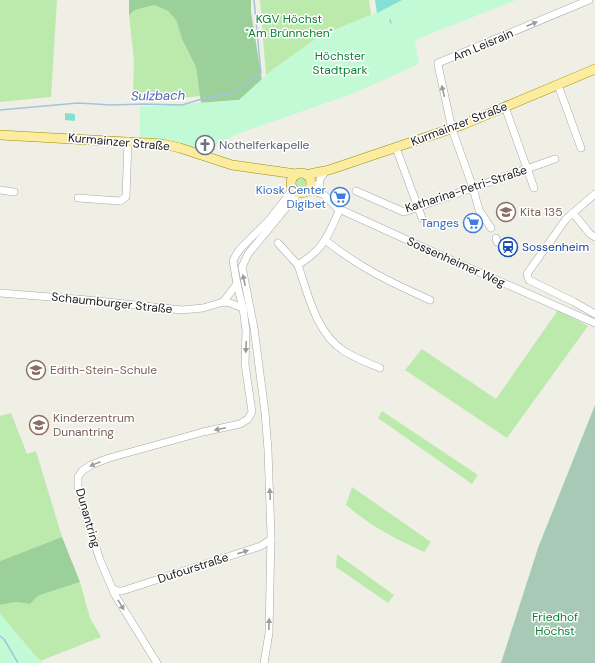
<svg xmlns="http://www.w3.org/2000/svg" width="595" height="663" font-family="'DM Sans',sans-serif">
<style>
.grass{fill:#bbeaac}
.forest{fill:#9cd09a}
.cemetery{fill:#a7c9b5}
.park{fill:#c3fad6}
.pitch{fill:#84dfd4}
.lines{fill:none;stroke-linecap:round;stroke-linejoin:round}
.stream{stroke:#a6c3de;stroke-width:1.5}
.minor-casing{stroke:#a7a7a7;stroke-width:8}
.major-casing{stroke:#9b9000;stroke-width:10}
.minor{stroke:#fff;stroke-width:7}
.major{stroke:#fcec9f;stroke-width:9}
.oneway{fill:#9b9b9b}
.labels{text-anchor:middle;stroke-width:3;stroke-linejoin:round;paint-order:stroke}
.park-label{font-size:12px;fill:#0b8033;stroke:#fff}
.street-label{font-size:12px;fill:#202020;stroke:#fff}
.worship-label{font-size:12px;fill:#5b616d;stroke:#fff;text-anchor:start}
.shop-label{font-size:12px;fill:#366cbe;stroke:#fff;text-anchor:end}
.education-label{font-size:12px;fill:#785e54;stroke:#fff;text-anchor:start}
.transit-label{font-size:12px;fill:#164399;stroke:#fff;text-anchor:start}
.water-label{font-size:13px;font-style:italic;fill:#4b63b1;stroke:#fff}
</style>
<rect width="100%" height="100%" fill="#f0efe6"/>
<g class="grass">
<polygon points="0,0 57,0 51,97 0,102"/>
<polygon points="260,0 369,0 371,15 320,36 266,75"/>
<polygon points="154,5 168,11 176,20 182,39 196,67 201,96 144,102 133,96 134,61 129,15 135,10"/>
<circle cx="301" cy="182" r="5"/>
<polygon points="558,310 588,326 507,438 405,370 422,349 496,399"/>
<polygon points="382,411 478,475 472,484 378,418"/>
<polygon points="11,413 27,454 36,451 62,537 0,561 0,416"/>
<path d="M352,487L431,542L424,552C394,538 372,527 346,505Z"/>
<polygon points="337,554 394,595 388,603 336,567"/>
<polygon points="80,582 90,618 101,637 40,661 0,614 0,605 17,602 30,604 38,596 43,594"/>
</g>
<g class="forest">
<polygon points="129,0 251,0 251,12 262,80 239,100 201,103 196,67 182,39 176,20 168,11 154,5 135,10 129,15"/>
<polygon points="62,537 80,582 43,594 38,596 30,604 17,602 0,605 0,561"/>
</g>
<polygon class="cemetery" points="595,405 595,663 501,663 538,548"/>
<g class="park">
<polygon points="396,0 516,0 415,40 419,64 352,94 237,134 203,151 170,140 140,138 140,107 239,100 273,69 320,36 371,15"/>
<polygon points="0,614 40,661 42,663 0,663"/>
</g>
<g class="pitch">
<polygon points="375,0 402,0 377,13"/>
<polygon points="65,113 75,114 75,121 65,120"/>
</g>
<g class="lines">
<g class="stream">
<polyline points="390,20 391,23"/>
<polyline points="0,110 78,103 112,105 144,104 182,105 205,98 233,93 261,73 254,0"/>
<polyline points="0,636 4,639 18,663"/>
</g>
<defs>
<g id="minor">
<polyline points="558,85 581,148"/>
<polyline points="505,107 534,188"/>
<polyline points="396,148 422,218"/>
<polyline points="311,182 337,208 451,260 595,323"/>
<polyline points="319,189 320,179 326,171"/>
<polyline points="0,190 14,192"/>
<polyline points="356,191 404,212 555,159"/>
<polyline points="305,192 313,191 322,194"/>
<polyline points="595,194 566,219 527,274 529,280 574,302 595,314"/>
<polyline points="78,198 120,201 126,197 128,141"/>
<path d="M340,209C327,237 325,248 298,265C308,294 316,333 344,351C355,358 368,363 380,368"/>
<polyline points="573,213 590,234 595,237"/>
<polyline points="491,228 479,210 473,188 452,129 438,65 438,63 589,0"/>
<polyline points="496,238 497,242"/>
<path d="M325,240C360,268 390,282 430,300"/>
<polyline points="278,243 298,265"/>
<polyline points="0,293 88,300 182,310 203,308 223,302 230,303 243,308"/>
<polyline points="223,302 237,284"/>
<polyline points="113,589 119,591 122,591 261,546 271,539"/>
<polyline points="157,663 115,595 100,560 85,513 78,486 78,477 82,471 91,465 109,458 203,432 240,424 248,419 252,412 245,364 246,331 243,308 237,284 233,261 236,255 240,249 270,219 288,196 292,188"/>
<polyline points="264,663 269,633 271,535 268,450 265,412 254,328 242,267 248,254 299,192"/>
</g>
<g id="major">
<polyline points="0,135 163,144 180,148 232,165 296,174"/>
<circle cx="301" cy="183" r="10"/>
<path d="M307,175C316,172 323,172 332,169L462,125L595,69"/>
</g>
</defs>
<use href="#minor" class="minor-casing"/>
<use href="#major" class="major-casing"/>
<use href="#minor" class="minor"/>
<use href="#major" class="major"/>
</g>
<defs><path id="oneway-solid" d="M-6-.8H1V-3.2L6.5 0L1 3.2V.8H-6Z"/></defs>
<g class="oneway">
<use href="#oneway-solid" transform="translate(532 24) rotate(-23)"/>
<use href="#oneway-solid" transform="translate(443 91) rotate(-104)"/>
<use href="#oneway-solid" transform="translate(244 280) rotate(-102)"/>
<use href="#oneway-solid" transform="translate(246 347) rotate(92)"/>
<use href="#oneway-solid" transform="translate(220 429) rotate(168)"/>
<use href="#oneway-solid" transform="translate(95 464) rotate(158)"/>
<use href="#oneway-solid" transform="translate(270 494) rotate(-92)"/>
<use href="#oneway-solid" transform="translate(243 552) rotate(-18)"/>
<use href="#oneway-solid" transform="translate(121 605) rotate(59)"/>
<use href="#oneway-solid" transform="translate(269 624) rotate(-88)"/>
</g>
<defs>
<symbol id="church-ring" viewBox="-11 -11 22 22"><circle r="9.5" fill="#fff" stroke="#6b7280" stroke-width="1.5"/><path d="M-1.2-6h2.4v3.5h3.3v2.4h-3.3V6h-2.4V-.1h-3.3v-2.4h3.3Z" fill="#6b7280"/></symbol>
<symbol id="supermarket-ring" viewBox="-11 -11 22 22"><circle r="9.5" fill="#fff" stroke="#3f7fe0" stroke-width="1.5"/><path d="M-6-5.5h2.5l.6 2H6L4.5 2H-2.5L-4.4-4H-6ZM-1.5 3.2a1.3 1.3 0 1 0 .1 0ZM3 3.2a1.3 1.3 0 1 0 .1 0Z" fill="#3f7fe0"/></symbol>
<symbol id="school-ring" viewBox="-11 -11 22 22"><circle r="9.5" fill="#fff" stroke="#8d6e63" stroke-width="1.5"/><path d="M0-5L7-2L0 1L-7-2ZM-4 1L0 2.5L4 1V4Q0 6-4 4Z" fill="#8d6e63"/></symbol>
<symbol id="station-ring" viewBox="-11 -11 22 22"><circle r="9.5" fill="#fff" stroke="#1a4fb4" stroke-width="1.5"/><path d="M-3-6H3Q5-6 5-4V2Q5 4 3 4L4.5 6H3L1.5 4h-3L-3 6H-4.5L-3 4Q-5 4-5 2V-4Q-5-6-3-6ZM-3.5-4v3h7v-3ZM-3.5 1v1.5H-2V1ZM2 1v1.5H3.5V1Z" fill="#1a4fb4"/></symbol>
</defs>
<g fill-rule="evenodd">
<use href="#church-ring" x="194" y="134" width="22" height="22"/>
<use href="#supermarket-ring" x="329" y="186" width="22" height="22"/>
<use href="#school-ring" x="495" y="201" width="22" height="22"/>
<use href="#supermarket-ring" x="462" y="212" width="22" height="22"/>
<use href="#station-ring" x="497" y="236" width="22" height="22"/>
<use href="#school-ring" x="25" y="359" width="22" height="22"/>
<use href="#school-ring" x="28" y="414" width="22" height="22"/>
</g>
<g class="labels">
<g class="park-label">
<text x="289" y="23">KGV Höchst<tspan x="289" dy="14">"Am Brünnchen"</tspan></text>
<text x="340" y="60">Höchster<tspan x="340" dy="14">Stadtpark</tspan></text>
<text x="555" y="621">Friedhof<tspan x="555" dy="14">Höchst</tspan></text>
</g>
<g class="street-label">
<text transform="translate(483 45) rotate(-23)" y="4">Am Leisrain</text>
<text transform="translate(459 124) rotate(-21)" y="4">Kurmainzer Straße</text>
<text transform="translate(119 142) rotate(5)" y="4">Kurmainzer Straße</text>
<text transform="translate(466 189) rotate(-18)" y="4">Katharina-Petri-Straße</text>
<text transform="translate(456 262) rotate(24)" y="4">Sossenheimer Weg</text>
<text transform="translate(112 303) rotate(6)" y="4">Schaumburger Straße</text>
<text transform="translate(88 518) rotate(74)" y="4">Dunantring</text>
<text transform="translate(193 568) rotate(-18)" y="4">Dufourstraße</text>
</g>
<g class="worship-label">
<text x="219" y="149">Nothelferkapelle</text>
</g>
<g class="shop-label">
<text x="326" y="194">Kiosk Center<tspan x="326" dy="14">Digibet</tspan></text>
<text x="459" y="227">Tanges</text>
</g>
<g class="education-label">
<text x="520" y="216">Kita 135</text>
<text x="50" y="374">Edith-Stein-Schule</text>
<text x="53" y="422">Kinderzentrum<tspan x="53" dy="14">Dunantring</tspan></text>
</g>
<g class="transit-label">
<text x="522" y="251">Sossenheim</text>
</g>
<g class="water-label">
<text transform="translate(158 95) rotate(-1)" y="5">Sulzbach</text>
</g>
</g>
</svg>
